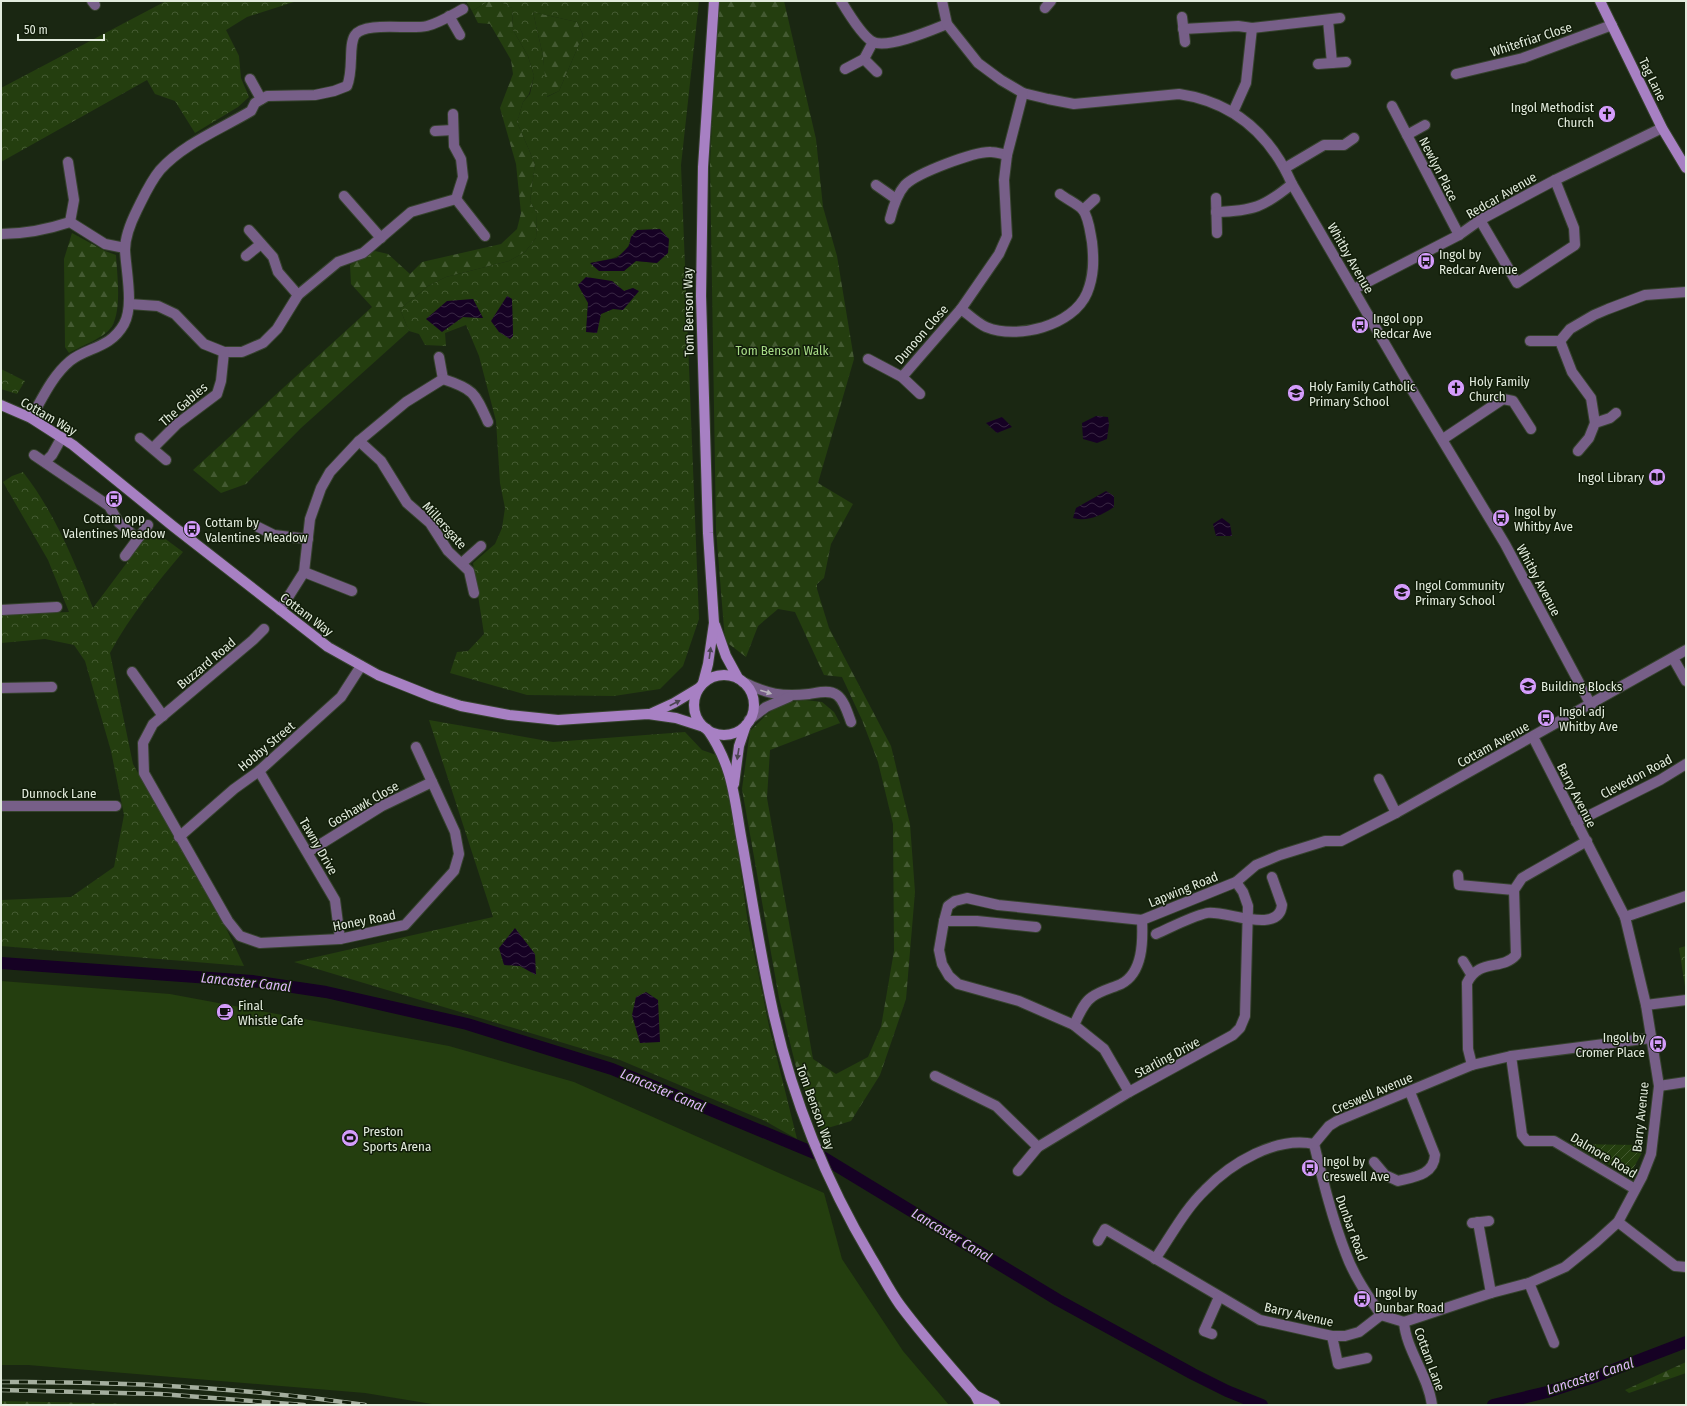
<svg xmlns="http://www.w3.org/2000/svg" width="1687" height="1406" font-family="'Fira Sans Condensed',sans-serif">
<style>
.forest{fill:url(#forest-firs)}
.park{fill:url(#park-crowns);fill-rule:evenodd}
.garden{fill:url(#garden-furrows)}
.pitch{fill:#243e0f}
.water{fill:url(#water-waves)}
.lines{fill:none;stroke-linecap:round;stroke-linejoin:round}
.canal{stroke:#160124;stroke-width:12}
.street-casing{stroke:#36422e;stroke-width:12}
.secondary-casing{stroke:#36422e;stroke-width:12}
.street{stroke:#775f88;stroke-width:10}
.secondary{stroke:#a780c3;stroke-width:10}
.rail-casing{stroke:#a4ae9e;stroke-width:4.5}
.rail{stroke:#111d09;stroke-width:3;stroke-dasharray:9;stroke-linecap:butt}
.oneway{fill:#4d4553}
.oneway2{fill:#b7b3bb}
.labels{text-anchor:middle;stroke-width:3;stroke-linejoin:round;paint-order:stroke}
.street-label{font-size:13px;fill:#e2ebdd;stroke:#111d09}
.poi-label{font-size:13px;fill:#e2ebdd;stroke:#111d09;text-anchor:start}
.park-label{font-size:13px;fill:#a8dc87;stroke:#111d09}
.water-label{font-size:14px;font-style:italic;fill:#ddb6f9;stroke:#111d09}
</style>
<defs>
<pattern id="forest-firs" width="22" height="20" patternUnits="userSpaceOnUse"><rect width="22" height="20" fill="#243e0f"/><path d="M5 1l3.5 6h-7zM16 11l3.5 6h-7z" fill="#445a32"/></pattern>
<pattern id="park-crowns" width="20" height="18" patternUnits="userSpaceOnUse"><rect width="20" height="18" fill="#243e0f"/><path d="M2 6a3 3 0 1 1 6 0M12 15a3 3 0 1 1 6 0" fill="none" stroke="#445a32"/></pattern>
<pattern id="garden-furrows" width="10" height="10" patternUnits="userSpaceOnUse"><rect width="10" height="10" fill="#243e0f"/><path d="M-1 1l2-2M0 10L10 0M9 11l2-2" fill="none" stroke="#445a32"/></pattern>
<pattern id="water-waves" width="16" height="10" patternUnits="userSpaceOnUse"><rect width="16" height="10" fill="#160124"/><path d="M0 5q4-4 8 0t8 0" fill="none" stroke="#382643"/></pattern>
</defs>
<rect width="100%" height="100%" fill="#1a2712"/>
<g class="forest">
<polygon points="489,1 499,1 512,8 513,30 528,56 534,76 529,94 523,102 517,122 535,164 530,201 537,214 536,238 525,252 509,261 446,277 428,286 400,309 409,331 301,428 246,484 221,493 193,470 372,307 351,284 350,265 375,251 388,254 410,274 422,262 501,244 517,229 521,213 516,164 500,108 513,74 511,60 490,24 478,23 472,11"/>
<polygon points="718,1 784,1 816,139 823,207 837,256 854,359 818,483 853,504 831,544 824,578 817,584 817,589 829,628 891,746 910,824 915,892 906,999 880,1075 851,1121 821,1130 797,1071 779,998 742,789 750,731 766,715 782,703 805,700 822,702 834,712 840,723 770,750 767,798 813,1059 836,1074 868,1057 881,1027 894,951 893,824 878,762 862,720 842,677 824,675 795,612 778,609 758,626 746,657 725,641 716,530 710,164"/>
<polygon points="533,12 577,22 583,35 559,91 546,97 543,56"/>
<path d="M72,233L105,251L116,255C117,275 123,315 109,330C101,339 79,347 69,353L65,347L64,259Z"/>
<polygon points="1686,1362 1686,1373 1629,1393 1625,1390"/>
<polygon points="1,1401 186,1405 1,1405"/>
</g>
<g class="park">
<polygon points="166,1 297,1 247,17 226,30 239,56 241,78 249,97 238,107 195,133 175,101 155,94 147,80 1,162 1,88"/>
<polygon points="466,1 489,1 472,11"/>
<path d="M499,1H699L681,165L699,619L683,666L660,689L614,696L527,695L450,673L457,652L468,651L484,634L473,563L495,544L502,528L505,508L500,483L496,421L479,356L466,325L445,333L446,346L425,345L419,334L409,331L400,309L428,286L446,277L509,261L525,252L536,238L537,214L530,201L535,164L517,122L523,102L530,94L534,76L528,56L513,30L512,8ZM533,12L577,22L583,35L559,91L547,97L543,56ZM631,237L657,263L636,261L624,271L591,263C609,258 627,260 631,237ZM612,281L624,291L633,288L613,309L601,314L586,332L588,303ZM507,296L512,299L513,336ZM473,299L483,318L463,317Z"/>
<polygon points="1,369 25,381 17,394 1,389"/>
<path d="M23,472C55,513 74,561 93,608L152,529L183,552C156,584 130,616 110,653L133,764L226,928L244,966L1,946V900L71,897L114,867L124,815L111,751L85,661L74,645L45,639L1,643V615L69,612L48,560L3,482L12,476Z"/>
<polygon points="429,720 553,742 685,732 702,750 725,758 748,923 769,1026 797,1139 765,1121 620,1060 294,962 493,917"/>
<polygon points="1686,946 1686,993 1679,948"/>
</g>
<polygon class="garden" points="1571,1144 1637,1145 1642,1147 1643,1151 1629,1176"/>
<polygon class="pitch" points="1,981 170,994 449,1046 574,1082 824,1193 842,1259 903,1351 949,1405 438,1405 365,1393 28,1365 1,1365"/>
<g class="water">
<polygon points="660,229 669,239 668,253 657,263 636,261 624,271 599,271 590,263 617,258 629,246 631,237 637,230"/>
<polygon points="586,277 612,281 624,291 633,288 639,291 623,310 613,309 601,314 597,333 586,332 588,303 578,285"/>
<polygon points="507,296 512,299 513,336 510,339 499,332 491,321"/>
<polygon points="473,299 483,318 463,317 442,332 426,319 447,301"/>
<polygon points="1096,416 1108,417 1109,424 1107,439 1097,443 1083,439 1082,423"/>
<polygon points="1002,417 1012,427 997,433 986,423"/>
<path d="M1106,491L1114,496V507C1102,515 1088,522 1073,518L1076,508Z"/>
<polygon points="1222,518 1230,524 1232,536 1216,536 1213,524"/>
<polygon points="515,928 535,954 536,975 520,966 504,965 499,948"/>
<polygon points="646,992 658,1000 660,1042 640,1043 632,1015 636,997"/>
</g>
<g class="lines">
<g class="canal">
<polyline points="1,963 252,981 326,992 467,1024 612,1069 819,1155 1058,1300 1193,1374 1227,1391 1262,1405"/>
<polyline points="1493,1405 1547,1392 1597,1376 1686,1342"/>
</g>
<defs>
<g id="street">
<polyline points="92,1 95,5"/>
<path d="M841,1C847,11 863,37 873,42C888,49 932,30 947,24"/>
<path d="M942,1L947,24L978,63L1001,80L1023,93L1048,99L1074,104L1179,94C1233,102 1270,134 1292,184L1403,375L1505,544L1591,705"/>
<polyline points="1045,8 1051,1"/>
<polyline points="449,16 460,35"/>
<polyline points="1182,17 1185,42"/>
<polyline points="1328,20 1332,63"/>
<polyline points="1183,29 1238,26 1252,28 1340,18"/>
<polyline points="873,42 864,59 877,72"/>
<polyline points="1318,64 1346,62"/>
<polyline points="845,69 864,59"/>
<polyline points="1456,74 1523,58 1612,25"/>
<polyline points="250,79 261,99"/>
<polyline points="1392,106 1407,135 1425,125"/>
<polyline points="1233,112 1246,83 1252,28"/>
<polyline points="435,131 453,130"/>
<polyline points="1407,135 1459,235"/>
<polyline points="68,162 74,200 70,222"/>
<polyline points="1285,168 1324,145 1344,145 1354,138"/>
<polyline points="876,185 896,199"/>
<polyline points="344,196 381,238"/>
<polyline points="1216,198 1217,233"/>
<polyline points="456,199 485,236"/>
<polyline points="1083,210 1095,199"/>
<path d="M1216,212C1253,211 1264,207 1292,184"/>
<path d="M890,219C893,207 897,194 905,185C917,173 975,151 991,152C996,152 1002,154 1007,155"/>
<polyline points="1480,220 1517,283 1575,245 1574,228 1555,180"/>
<polyline points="249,230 273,257 278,272 298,295"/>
<path d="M1,234C26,234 46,230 70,222L105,244L125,248"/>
<polyline points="246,256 261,244"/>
<polyline points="1354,289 1459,235 1480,220 1555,180 1662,128"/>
<polyline points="129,304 158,306 175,314 204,344 224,352 242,352 263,343 277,329 298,295 338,262 363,253 411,212 456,199 463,177 461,159 454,146 453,114"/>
<path d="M961,309C968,314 977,323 986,327C1017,340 1073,326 1087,293C1094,276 1094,260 1092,242C1090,232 1089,218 1083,210C1078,204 1066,199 1060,194"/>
<polyline points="1530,341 1560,341"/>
<polyline points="439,357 443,379"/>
<polyline points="868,359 902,377 920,394"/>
<polyline points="902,377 961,309 999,254 1007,236 1004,180 1007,155 1023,93"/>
<path d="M31,418C42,399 52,376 70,361C87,347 110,349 124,324C134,306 126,271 125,250C125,236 131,222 137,210C144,196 150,182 160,170C183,144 221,129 251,111L255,103L267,96L315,95L334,91L347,86C354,70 348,45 355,35C365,21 410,30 427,26C439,23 452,15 463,9"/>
<polyline points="1595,423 1591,398 1572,372 1560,341 1570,329 1594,315 1608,309 1645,295 1686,292"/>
<polyline points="140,438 166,460"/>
<polyline points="1443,439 1503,399 1513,401 1531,429"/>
<polyline points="359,441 381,461 407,503 430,523 448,551 469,571 474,593"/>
<polyline points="153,448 177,424 217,394 221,381 224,352"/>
<polyline points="1578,451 1589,438 1595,423 1610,418 1616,413"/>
<polyline points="34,455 109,506 119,523 137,538"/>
<polyline points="45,462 52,455 62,437"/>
<polyline points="258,527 274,535 308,539"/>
<polyline points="125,556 148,525"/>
<polyline points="462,563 481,546"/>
<polyline points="304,572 352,591"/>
<polyline points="1,610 57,607"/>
<path d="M280,610L304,572L310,519L321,488L330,472L359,441L406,402L443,379C474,389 475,393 488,422"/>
<polyline points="264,629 253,640 153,724 143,743 144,773 228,921 240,936 260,943 340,939 405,925 454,871 459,854 455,832 416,747"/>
<polyline points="1673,658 1686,681"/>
<polyline points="132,672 163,716"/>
<path d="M743,682C767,694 782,697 809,694C817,693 829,689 837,695C844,700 848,714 851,722"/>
<polyline points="1,688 52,687"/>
<polyline points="749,720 766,707 789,697"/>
<polyline points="259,771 335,900 340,939"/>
<polyline points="1379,779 1396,813"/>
<polyline points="1,806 116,806"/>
<polyline points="1576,822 1660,780 1686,764"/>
<polyline points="179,837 234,789 259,771 341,697 361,666"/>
<polyline points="308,852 382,806 432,782"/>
<polyline points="1458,875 1459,885 1514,890"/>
<polyline points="1625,917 1686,896"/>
<polyline points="944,921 977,921 1036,927"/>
<path d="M1156,934C1172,927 1190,917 1207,913C1223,909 1279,936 1282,905L1272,877"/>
<polyline points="1463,961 1471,974"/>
<polyline points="1646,1005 1686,1000"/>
<path d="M1074,1025C1079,1015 1083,1003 1092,997C1100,991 1112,988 1121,984C1143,973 1143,941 1142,920"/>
<polyline points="1511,1056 1522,1135 1527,1141 1554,1141 1635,1189"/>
<path d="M1472,1065L1468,1049L1467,983C1479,958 1502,971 1516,955L1514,890L1522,878L1587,841"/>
<polyline points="935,1076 996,1106 1038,1147"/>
<polyline points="1659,1086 1686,1082"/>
<polyline points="1129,1092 1104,1049 1074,1025 1019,1001 958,984 949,976 942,964 939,950 944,921 948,906 955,901 967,898 998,905 1142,920 1236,882 1256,865 1280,855 1325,841 1341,841 1396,813 1686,650"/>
<polyline points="1314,1144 1329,1126 1337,1121 1472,1065 1511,1056 1651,1038"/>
<path d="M1314,1144C1323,1181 1332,1218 1346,1254C1354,1276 1368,1296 1381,1315"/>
<path d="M1374,1162L1385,1175L1398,1181C1414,1177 1434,1175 1435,1155L1410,1092"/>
<polyline points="1018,1171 1038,1147 1129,1092 1233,1035 1240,1028 1245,1016 1248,906 1243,892 1236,882"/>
<polyline points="1478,1222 1491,1293"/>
<polyline points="1618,1222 1675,1266 1686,1267"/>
<polyline points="1472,1223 1489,1221"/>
<polyline points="1098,1241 1105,1229 1260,1320 1332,1336 1345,1336 1359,1332 1381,1315 1404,1322 1491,1293 1529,1283 1565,1267 1596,1242 1618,1222 1642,1177 1651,1154 1659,1086 1646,1005 1625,917 1533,737"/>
<path d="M1155,1259C1171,1236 1185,1209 1205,1190C1231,1163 1276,1136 1314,1144"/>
<polyline points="1529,1283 1554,1343"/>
<path d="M1404,1322C1406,1350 1428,1375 1432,1405"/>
<polyline points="1212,1334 1204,1331 1219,1297"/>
<polyline points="1332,1336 1338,1364 1367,1358"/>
</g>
<g id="secondary">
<polyline points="1600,1 1662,128 1686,168"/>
<polyline points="1,405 31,418 73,445 174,527 328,647 378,675 433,697 461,706 509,715 558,720 648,714 676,718 704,727"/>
<polyline points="715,625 726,656 738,678"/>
<circle cx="724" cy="705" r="30"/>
<polyline points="703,683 708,664 714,623 708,533 701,296 703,167 714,1"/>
<polyline points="650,714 674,703 699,688"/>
<path d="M707,729C735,769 734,801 743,847C752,899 760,951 771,1002C790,1093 824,1178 871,1257C881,1273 889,1290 900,1305C923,1336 949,1365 975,1395L980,1405"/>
<polyline points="734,784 739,746 746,725"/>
<polyline points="975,1395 995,1405"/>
</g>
</defs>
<use href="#street" class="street-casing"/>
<use href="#secondary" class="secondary-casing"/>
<use href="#street" class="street"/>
<use href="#secondary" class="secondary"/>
<defs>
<g id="rail">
<path d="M1,1382C121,1381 246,1388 365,1405"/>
<polyline points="1,1390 160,1394 304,1405"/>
</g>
</defs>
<use href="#rail" class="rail-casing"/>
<use href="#rail" class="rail"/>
</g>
<defs><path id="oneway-solid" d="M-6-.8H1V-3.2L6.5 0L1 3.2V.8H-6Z"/></defs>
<g class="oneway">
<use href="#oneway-solid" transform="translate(710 653) rotate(-82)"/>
<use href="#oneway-solid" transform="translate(675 703) rotate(-27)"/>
<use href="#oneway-solid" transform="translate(738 754) rotate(99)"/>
</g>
<use class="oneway2" href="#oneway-solid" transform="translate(766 692) rotate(17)"/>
<defs>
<symbol id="church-disc" viewBox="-11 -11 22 22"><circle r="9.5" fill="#d49cfb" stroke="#111d09"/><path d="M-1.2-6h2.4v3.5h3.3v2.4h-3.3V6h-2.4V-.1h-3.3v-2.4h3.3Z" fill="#111"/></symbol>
<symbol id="bus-disc" viewBox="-11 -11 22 22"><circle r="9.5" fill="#d49cfb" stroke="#111d09"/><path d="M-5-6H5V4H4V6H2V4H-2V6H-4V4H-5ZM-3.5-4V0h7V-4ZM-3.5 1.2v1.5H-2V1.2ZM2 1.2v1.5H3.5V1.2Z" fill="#111"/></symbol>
<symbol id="school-disc" viewBox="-11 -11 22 22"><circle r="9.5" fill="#d49cfb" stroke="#111d09"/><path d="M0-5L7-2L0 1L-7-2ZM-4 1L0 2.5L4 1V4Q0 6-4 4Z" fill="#111"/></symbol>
<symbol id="library-disc" viewBox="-11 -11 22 22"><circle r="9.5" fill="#d49cfb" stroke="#111d09"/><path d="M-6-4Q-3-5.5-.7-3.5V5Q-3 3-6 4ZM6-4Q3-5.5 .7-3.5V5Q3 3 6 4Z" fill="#111"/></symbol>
<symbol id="cafe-disc" viewBox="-11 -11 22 22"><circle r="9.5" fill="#d49cfb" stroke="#111d09"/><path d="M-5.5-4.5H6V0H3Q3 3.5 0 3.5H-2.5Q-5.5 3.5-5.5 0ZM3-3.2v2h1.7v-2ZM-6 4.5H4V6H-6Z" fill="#111"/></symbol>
<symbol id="stadium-disc" viewBox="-11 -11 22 22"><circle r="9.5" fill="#d49cfb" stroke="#111d09"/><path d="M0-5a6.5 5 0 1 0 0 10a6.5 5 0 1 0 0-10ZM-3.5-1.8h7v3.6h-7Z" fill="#111"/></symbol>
</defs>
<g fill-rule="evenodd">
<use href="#church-disc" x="1597" y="104" width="20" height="20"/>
<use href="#bus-disc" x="1416" y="251" width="20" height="20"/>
<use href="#bus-disc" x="1350" y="315" width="20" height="20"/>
<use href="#church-disc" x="1446" y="378" width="20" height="20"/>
<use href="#school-disc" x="1286" y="383" width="20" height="20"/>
<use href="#library-disc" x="1647" y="467" width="20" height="20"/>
<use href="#bus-disc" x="104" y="489" width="20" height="20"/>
<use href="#bus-disc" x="1491" y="508" width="20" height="20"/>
<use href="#bus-disc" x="182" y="519" width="20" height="20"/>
<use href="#school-disc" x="1392" y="582" width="20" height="20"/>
<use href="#school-disc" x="1518" y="676" width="20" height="20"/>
<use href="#bus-disc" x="1536" y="708" width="20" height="20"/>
<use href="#cafe-disc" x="215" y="1002" width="20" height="20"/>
<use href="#bus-disc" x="1648" y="1034" width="20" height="20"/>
<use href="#stadium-disc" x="340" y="1128" width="20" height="20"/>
<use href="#bus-disc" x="1300" y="1158" width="20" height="20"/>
<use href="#bus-disc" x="1352" y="1289" width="20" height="20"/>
</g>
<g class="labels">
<g class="street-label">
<text transform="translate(1531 39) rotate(-18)" y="5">Whitefriar Close</text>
<text transform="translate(1653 79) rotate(64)" y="5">Tag Lane</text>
<text transform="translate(1439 169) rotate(63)" y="5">Newlyn Place</text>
<text transform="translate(1501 195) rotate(-30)" y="5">Redcar Avenue</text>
<text transform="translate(1351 258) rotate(60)" y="5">Whitby Avenue</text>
<text transform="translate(688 312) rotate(-91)" y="5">Tom Benson Way</text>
<text transform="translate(921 334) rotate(-49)" y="5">Dunoon Close</text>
<text transform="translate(183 404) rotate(-41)" y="5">The Gables</text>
<text transform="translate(49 416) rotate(30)" y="5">Cottam Way</text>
<text transform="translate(445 525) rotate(48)" y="5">Millersgate</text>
<text transform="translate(1539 580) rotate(62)" y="5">Whitby Avenue</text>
<text transform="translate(307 614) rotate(37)" y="5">Cottam Way</text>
<text transform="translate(206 663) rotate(-40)" y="5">Buzzard Road</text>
<text transform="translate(1493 744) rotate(-29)" y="5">Cottam Avenue</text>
<text transform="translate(266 746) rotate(-40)" y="5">Hobby Street</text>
<text transform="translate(1636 776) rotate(-28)" y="5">Clevedon Road</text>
<text x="59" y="798">Dunnock Lane</text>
<text transform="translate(1577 795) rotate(63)" y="5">Barry Avenue</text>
<text transform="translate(363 804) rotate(-30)" y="5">Goshawk Close</text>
<text transform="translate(319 846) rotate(60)" y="5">Tawny Drive</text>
<text transform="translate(1183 889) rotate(-22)" y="5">Lapwing Road</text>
<text transform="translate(364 920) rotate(-11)" y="5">Honey Road</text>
<text transform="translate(1167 1057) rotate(-28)" y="5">Starling Drive</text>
<text transform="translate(1372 1093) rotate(-23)" y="5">Creswell Avenue</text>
<text transform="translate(816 1107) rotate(70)" y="5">Tom Benson Way</text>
<text transform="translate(1640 1117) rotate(-84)" y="5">Barry Avenue</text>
<text transform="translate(1604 1155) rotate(31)" y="5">Dalmore Road</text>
<text transform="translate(1352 1228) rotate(70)" y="5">Dunbar Road</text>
<text transform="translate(1299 1314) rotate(13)" y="5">Barry Avenue</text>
<text transform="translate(1430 1359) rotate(70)" y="5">Cottam Lane</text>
</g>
<g class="poi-label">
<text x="1594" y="112" text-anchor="end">Ingol Methodist<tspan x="1594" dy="15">Church</tspan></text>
<text x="1439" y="259">Ingol by<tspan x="1439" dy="15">Redcar Avenue</tspan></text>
<text x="1373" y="323">Ingol opp<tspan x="1373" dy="15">Redcar Ave</tspan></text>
<text x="1469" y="386">Holy Family<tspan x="1469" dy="15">Church</tspan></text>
<text x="1309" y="391">Holy Family Catholic<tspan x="1309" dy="15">Primary School</tspan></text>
<text x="1644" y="482" text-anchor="end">Ingol Library</text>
<text x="1514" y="516">Ingol by<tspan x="1514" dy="15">Whitby Ave</tspan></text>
<text x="114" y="523" text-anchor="middle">Cottam opp<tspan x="114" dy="15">Valentines Meadow</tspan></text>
<text x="205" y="527">Cottam by<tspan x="205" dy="15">Valentines Meadow</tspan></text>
<text x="1415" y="590">Ingol Community<tspan x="1415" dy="15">Primary School</tspan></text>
<text x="1541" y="691">Building Blocks</text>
<text x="1559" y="716">Ingol adj<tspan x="1559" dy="15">Whitby Ave</tspan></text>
<text x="238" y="1010">Final<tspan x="238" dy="15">Whistle Cafe</tspan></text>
<text x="1645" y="1042" text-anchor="end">Ingol by<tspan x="1645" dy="15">Cromer Place</tspan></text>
<text x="363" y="1136">Preston<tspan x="363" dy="15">Sports Arena</tspan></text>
<text x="1323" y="1166">Ingol by<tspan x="1323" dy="15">Creswell Ave</tspan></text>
<text x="1375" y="1297">Ingol by<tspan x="1375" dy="15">Dunbar Road</tspan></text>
</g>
<g class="park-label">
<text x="782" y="355">Tom Benson Walk</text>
</g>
<g class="water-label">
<text transform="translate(246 982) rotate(6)" y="5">Lancaster Canal</text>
<text transform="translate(663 1090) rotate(23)" y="5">Lancaster Canal</text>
<text transform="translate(952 1235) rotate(31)" y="5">Lancaster Canal</text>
<text transform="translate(1590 1376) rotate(-18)" y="5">Lancaster Canal</text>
</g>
</g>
<rect width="1687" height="1406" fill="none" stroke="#e2ebdd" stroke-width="4"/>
<path d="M18 34v6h86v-6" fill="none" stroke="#e2ebdd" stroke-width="2"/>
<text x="24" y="34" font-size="12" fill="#e2ebdd" stroke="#111d09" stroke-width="3" paint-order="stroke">50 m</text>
</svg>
